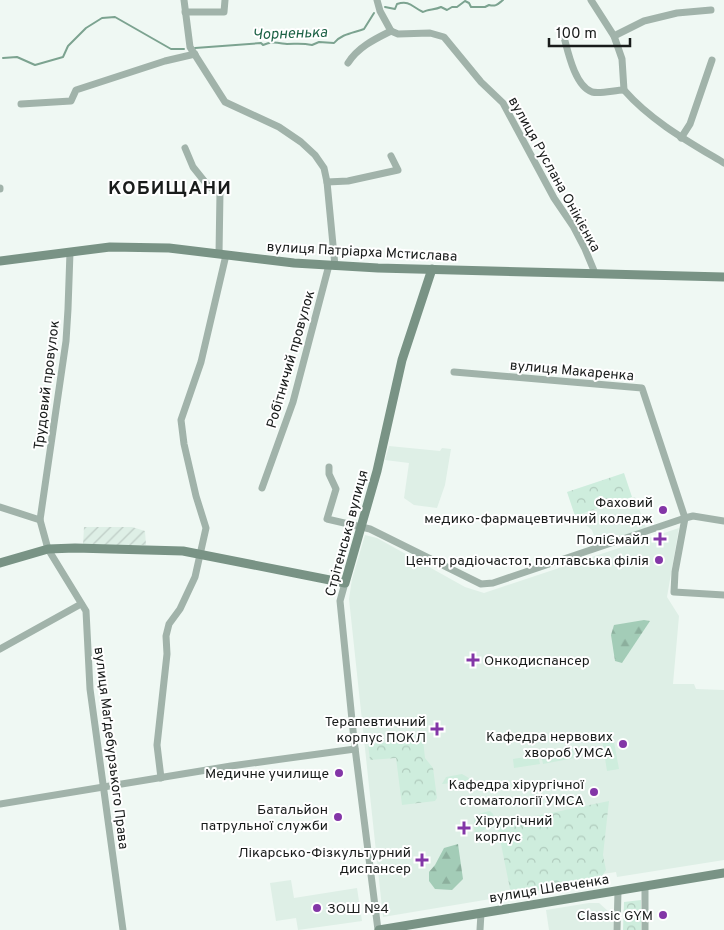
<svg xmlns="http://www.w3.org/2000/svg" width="724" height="930" font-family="Overpass,sans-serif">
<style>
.built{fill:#deefe6}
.industrial{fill:url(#industrial-furrows)}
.grass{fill:#ceeddd}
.forest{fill:url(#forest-firs)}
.park{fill:url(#park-crowns)}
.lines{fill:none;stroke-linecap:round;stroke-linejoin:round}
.stream{stroke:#7ca390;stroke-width:2}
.street{stroke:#a1b3aa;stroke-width:7}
.secondary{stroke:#799385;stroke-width:9}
.poi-dot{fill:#8336a7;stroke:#fff;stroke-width:2}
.labels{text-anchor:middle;stroke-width:4;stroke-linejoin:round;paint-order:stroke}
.street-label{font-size:14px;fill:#191c1b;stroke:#fff}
.poi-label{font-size:14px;fill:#191c1b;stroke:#fff;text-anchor:end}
.water-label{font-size:15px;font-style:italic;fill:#1e6347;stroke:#fff}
.district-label{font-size:19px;font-weight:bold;letter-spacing:1px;fill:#191c1b;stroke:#fff}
</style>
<defs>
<pattern id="industrial-furrows" width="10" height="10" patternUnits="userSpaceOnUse" patternTransform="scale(1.25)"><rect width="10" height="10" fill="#deefe6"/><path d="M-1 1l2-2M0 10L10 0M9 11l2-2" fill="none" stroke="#beccc5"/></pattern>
<pattern id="forest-firs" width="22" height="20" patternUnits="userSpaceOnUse" patternTransform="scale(1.25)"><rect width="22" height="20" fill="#a3ccb7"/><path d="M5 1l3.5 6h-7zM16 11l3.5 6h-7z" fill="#8caf9d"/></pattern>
<pattern id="park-crowns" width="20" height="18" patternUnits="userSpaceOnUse" patternTransform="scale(1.25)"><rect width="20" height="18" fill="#ceeddd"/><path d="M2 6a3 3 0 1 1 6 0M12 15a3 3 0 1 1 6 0" fill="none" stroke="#b0cbbd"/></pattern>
</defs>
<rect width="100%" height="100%" fill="#eff8f3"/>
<g class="built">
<polygon points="389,446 440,451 442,448 451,449 445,485 437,508 414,505 404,498 409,463 385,460"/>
<polygon points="635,497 647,531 598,547 592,530 575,516"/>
<polygon points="679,528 667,597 679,616 673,684 694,684 696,689 724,690 724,860 617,877 616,872 603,874 604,880 383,917 349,599 352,579 365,535 377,538 465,587 484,593"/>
<polygon points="291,880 294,898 357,888 362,921 298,930 296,918 276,921 270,883"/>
<polygon points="589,903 599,903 609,912 614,920 613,930 549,930 546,910"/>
</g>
<polygon class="industrial" points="84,527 132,527 145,531 146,545 83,545"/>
<g class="grass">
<polygon points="612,731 619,769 607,771 601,733"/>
<polygon points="573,749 574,758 543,764 541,754"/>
<polygon points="538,755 540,764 514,768 513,759"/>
<polygon points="462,774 474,781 442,784 446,777"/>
<path d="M490,811L493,814L495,825L475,834C472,818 474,814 490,811Z"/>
</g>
<g class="forest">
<polygon points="644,620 650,621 622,663 615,661 611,635 614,625"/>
<polygon points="458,844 463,879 452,890 435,889 429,881 429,872 435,865 444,848"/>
</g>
<g class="park">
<polygon points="624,473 632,497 575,516 567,492"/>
<polygon points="423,740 425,758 433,768 437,798 435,801 402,805 396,758 370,760 368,744"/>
<polygon points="609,801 603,855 606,870 600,879 511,894 497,824"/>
<polygon points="641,900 641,930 623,930 624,902"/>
</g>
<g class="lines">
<g class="stream">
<path d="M385,7L395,9L397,4C410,0 412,7 423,12C428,9 435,10 441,7L447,10L452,7H457L465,1L469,3L471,7H485L489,5C496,7 498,4 503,0"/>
<path d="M195,48L261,43L263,45C272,41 278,43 287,44C297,44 302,43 312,45L319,42L334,43C341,34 353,33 364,29L374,13"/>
<polyline points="3,58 17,57 35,65 63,57 68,46 86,28 102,18 115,17 171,49 184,49"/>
</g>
<g class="street">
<polyline points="184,0 190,47 225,102 279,127 301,142 315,155 324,168 327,182 335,266"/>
<polyline points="377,0 380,11 391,31"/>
<path d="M591,0L614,36L622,59L624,90C651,121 689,142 724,163"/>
<polyline points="185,12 224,12 225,0"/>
<polyline points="614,36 644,21 677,13 711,10"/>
<path d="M564,37C568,52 575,86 592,92C601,94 615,90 624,90"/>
<path d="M348,63C358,47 375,39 391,31L398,34L430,33L444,37L481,82L503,103L554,198L573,226L585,249L595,273"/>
<polyline points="21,104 71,101 76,90 165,61 195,54"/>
<polyline points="681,138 690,124 712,60"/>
<polyline points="185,148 193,167 209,187 220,192 219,254"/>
<polyline points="327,182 348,181 398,170 391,156"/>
<polyline points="0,188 0,189"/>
<polyline points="70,252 68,309 66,341 40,520 48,549 86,611 90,689 123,930"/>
<polyline points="454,372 642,388 685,518 675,572 674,592 724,595"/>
<polyline points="329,467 329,474 336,489 327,519 370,529 481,584 493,583 685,518 693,516 724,521"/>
<polyline points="262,488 293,402 329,265"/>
<polyline points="0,507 40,520"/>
<polyline points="345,583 340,601 354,740 378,930"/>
<polyline points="0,649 81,604"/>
<polyline points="161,778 157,745 167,654 166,636 169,624 180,609 195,577 206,528 196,496 184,444 181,420 201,362 226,255"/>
<polyline points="0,804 231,766 355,749"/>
<polyline points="645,886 645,930"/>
<polyline points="480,930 481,913"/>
<polyline points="617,930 618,891"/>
</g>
<g class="secondary">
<polyline points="0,261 110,247 169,248 294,263 378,268 724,277"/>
<polyline points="0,563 48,549 75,548 183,551 345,583 377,471 402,360 432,269"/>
<polyline points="379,930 724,873"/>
</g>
</g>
<g class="poi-dot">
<circle cx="663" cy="510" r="5"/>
<path d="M657.5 531.5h5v5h5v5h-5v5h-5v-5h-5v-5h5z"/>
<circle cx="659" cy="560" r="5"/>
<path d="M470.5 652.5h5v5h5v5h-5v5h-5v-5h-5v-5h5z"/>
<path d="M434.5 721.5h5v5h5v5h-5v5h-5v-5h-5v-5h5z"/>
<circle cx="623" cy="744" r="5"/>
<circle cx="339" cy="773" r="5"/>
<circle cx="594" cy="792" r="5"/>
<circle cx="338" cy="817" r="5"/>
<path d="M461.5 820.5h5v5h5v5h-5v5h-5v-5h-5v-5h5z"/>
<path d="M419.5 852.5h5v5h5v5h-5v5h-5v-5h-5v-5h5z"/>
<circle cx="317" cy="908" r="5"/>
<circle cx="663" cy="915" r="5"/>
</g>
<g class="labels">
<g class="street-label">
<text transform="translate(555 174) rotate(61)" y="5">вулиця Руслана Онікієнка</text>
<text transform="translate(362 251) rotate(3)" y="5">вулиця Патріарха Мстислава</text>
<text transform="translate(290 359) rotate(-74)" y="5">Робітничий провулок</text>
<text transform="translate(572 370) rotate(5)" y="5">вулиця Макаренка</text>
<text transform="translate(46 385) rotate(-83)" y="5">Трудовий провулок</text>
<text transform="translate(346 533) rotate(-75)" y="5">Стрітенська вулиця</text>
<text transform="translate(112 748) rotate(83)" y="5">вулиця Маґдебурзького Права</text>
<text transform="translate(549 888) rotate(-9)" y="5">вулиця Шевченка</text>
</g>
<g class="poi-label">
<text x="653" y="507">Фаховий<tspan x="653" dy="16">медико-фармацевтичний коледж</tspan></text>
<text x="649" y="544">ПоліСмайл</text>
<text x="649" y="565">Центр радіочастот, полтавська філія</text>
<text x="484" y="665" text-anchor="start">Онкодиспансер</text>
<text x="426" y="726">Терапевтичний<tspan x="426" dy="16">корпус ПОКЛ</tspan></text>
<text x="613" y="741">Кафедра нервових<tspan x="613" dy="16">хвороб УМСА</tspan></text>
<text x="329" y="778">Медичне училище</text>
<text x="584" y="789">Кафедра хірургічної<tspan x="584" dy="16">стоматології УМСА</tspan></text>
<text x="328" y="814">Батальйон<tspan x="328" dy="16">патрульної служби</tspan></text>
<text x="475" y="825" text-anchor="start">Хірургічний<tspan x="475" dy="16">корпус</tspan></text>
<text x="411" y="857">Лікарсько-Фізкультурний<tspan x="411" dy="16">диспансер</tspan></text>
<text x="327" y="913" text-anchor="start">ЗОШ №4</text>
<text x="653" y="920">Classic GYM</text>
</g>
<g class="water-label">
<text transform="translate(290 33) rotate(-2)" y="5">Чорненька</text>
</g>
<g class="district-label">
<text x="170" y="194">КОБИЩАНИ</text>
</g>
</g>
<path d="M549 38v8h81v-8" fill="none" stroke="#191c1b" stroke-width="2.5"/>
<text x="556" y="38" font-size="15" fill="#191c1b" stroke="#ffffff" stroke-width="4" paint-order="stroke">100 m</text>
</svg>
